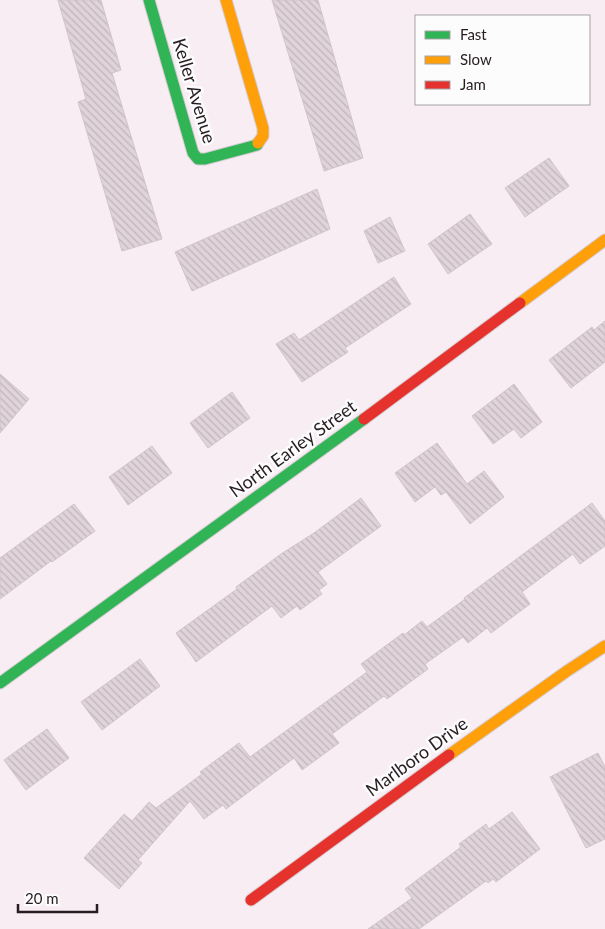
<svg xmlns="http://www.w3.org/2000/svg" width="605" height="929" font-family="Lato,sans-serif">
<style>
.building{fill:url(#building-back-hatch);stroke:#cfc5cb}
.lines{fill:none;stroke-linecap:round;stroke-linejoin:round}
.fast-casing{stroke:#d4cbd0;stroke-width:13}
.slow-casing{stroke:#d4cbd0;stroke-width:13}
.jam-casing{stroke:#d4cbd0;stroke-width:13}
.fast{stroke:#30b455;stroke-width:11}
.slow{stroke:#ff9f0a;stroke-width:11}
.jam{stroke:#e5322d;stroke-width:11}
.labels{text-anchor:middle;stroke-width:5;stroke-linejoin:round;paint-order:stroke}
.street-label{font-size:18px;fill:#261c22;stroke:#fcfcfc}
</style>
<defs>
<pattern id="building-back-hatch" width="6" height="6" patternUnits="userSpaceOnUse" patternTransform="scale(1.25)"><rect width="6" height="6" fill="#e1d3da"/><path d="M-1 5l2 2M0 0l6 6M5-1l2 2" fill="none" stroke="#c1b5bb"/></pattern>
</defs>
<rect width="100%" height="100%" fill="#f8edf3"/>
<g class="building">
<polygon points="58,0 101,0 121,70 112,73 162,239 122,251 78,102 86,99"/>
<polygon points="272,0 318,0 363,158 324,171"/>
<polygon points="549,158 569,186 525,217 505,188"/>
<polygon points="317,189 330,229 192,291 175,252"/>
<polygon points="470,214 492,244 448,274 428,244"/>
<polygon points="390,217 405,251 378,263 364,231"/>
<polygon points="394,277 411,304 345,348 348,352 302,382 276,344 294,333 299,340"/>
<polygon points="605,321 605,362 571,388 549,360 592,327 594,330"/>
<polygon points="0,374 29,399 0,433"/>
<polygon points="514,384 542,422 521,438 514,429 493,444 472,416"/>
<polygon points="232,392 250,418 208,448 190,423"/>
<polygon points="437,443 467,484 484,471 504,497 470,524 446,492 441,495 435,487 415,502 395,473"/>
<polygon points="152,446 172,473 128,505 109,477"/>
<polygon points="361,498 381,526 318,572 327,584 319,590 322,594 300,610 297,606 281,618 272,606 196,662 176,633 237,589 236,587 281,554 314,533"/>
<polygon points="592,503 605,521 605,546 580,564 573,554 522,592 530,604 491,633 487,628 468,643 463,637 425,664 428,669 387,699 384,696 332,734 339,743 302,770 294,758 226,809 223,805 204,819 190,801 138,860 142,863 119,889 84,858 124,814 132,821 149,802 156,808 202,774 200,772 239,743 250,757 367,672 361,664 403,633 404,635 422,621 427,627 465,599 464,598"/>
<polygon points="74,504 95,531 52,562 51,561 0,599 0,558"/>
<polygon points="140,659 160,686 102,730 81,702"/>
<polygon points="47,729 69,758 26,790 4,760"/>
<polygon points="598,753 605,767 605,839 586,848 550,777"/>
<polygon points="512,812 540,849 496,882 493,879 488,883 486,881 419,929 368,929 412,898 405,889 461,847 459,844 486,824 489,829"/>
</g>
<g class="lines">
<defs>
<g id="fast">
<polyline points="149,0 193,153 198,159 205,159 257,145 258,143"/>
<polyline points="0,683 364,419"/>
</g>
<g id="slow">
<polyline points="226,0 263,128 263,136 258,143"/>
<polyline points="520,303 605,240"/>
<polyline points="449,755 567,671 605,646"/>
</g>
<g id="jam">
<polyline points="364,419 520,303"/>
<polyline points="251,900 449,755"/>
</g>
</defs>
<use href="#fast" class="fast-casing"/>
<use href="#slow" class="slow-casing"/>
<use href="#jam" class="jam-casing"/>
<use href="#fast" class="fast"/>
<use href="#slow" class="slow"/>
<use href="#jam" class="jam"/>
</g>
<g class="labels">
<g class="street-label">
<text transform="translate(194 91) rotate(73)" y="6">Keller Avenue</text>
<text transform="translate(293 449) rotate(-36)" y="6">North Earley Street</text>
<text transform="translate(417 757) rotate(-36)" y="6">Marlboro Drive</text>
</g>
</g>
<rect x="415" y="15" width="175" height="90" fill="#fcfcfc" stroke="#a6a2a5"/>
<rect x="425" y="31" width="25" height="8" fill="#30b455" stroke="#a6a2a5"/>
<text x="460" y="40" font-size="15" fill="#261c22">Fast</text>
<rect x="425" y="56" width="25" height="8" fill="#ff9f0a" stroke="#a6a2a5"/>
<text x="460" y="65" font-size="15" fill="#261c22">Slow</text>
<rect x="425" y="81" width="25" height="8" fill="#e5322d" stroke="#a6a2a5"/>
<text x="460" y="90" font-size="15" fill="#261c22">Jam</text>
<path d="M18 904v8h79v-8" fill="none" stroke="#261c22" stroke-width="2.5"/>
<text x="25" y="904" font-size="15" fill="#261c22" stroke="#fcfcfc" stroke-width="4" paint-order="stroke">20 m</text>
</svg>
